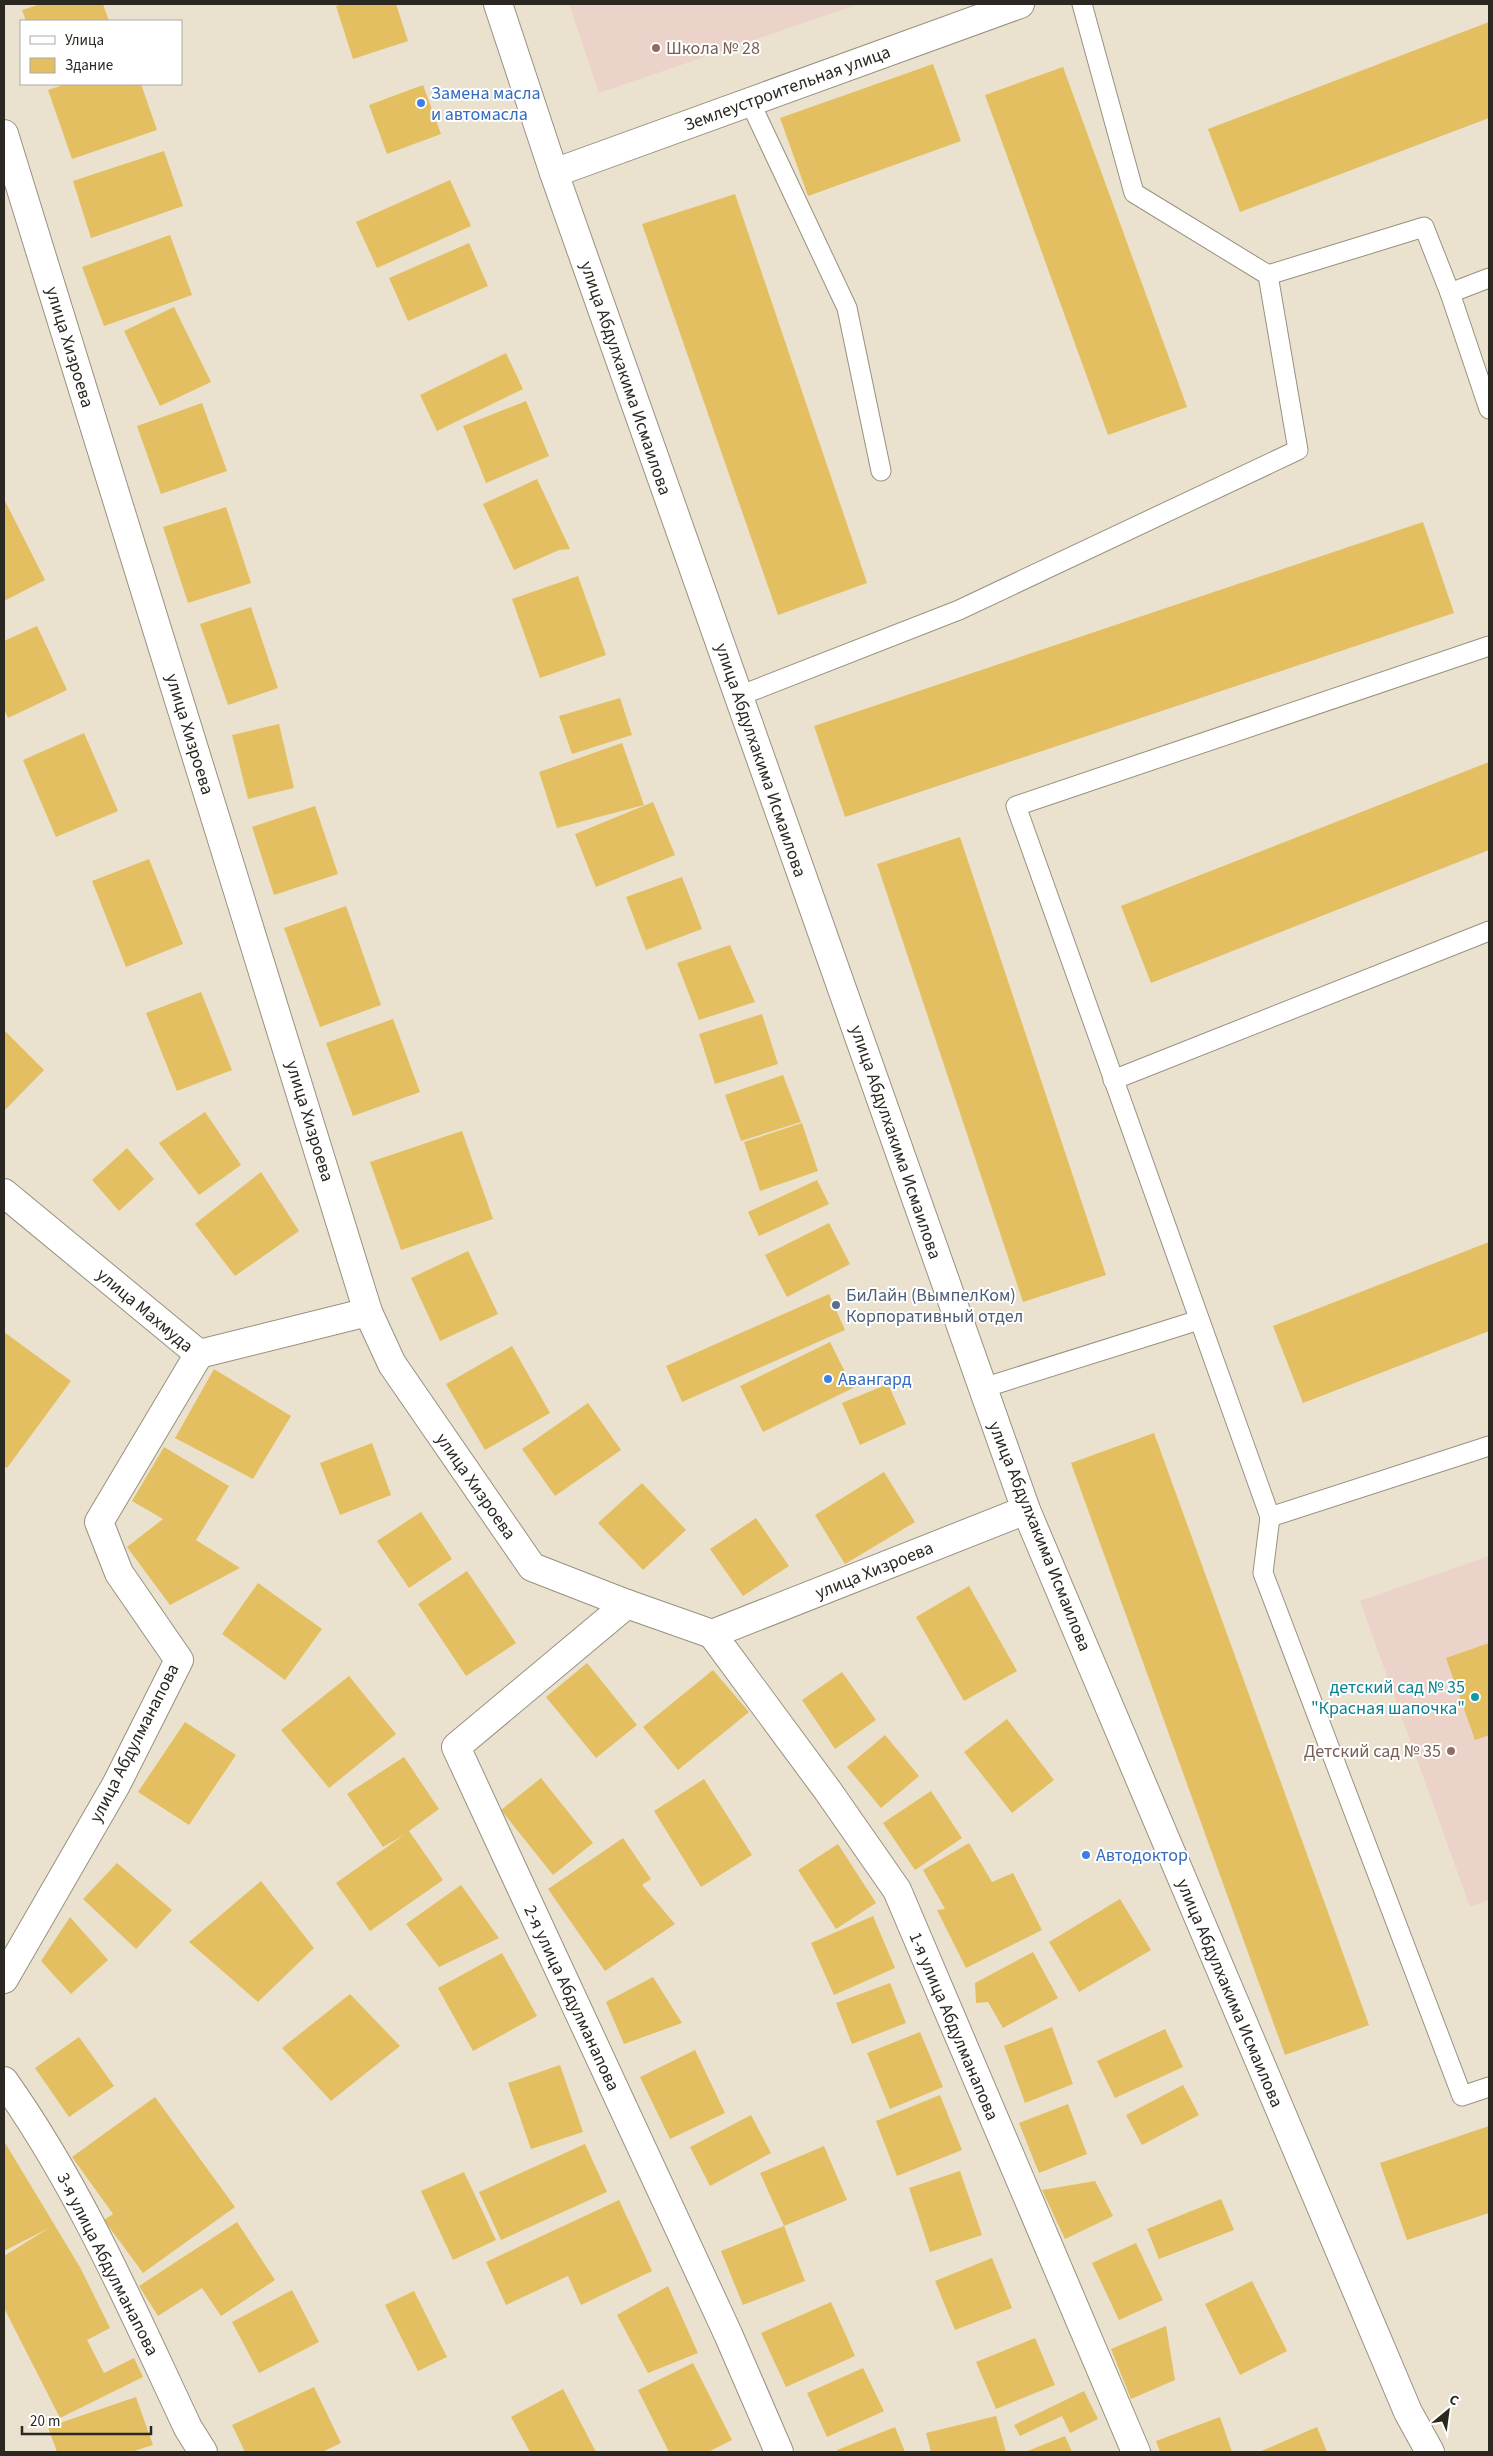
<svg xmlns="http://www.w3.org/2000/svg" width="1493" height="2456" font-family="'Source Sans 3',sans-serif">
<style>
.education{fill:#ebd3c9}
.building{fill:#e4bf61}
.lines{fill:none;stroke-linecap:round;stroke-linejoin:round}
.service-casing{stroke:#99917f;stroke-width:21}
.minor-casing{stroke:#99917f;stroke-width:30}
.secondary-casing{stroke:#99917f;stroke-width:30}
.service{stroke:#fff;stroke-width:19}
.minor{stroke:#fff;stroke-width:28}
.secondary{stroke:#fff;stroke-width:28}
.education-dot{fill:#8d6e63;stroke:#fff;stroke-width:2}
.shop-dot{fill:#3f7fe0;stroke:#fff;stroke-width:2}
.service-dot{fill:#5c6f8a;stroke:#fff;stroke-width:2}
.culture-dot{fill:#0f9aa8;stroke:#fff;stroke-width:2}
.labels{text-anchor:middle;stroke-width:4;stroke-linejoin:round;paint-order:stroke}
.education-label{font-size:18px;fill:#785e54;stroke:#fff;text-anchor:start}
.street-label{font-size:18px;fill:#2b2821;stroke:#fff}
.shop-label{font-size:18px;fill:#366cbe;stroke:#fff;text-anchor:start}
.service-label{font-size:18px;fill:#4e5e75;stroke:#fff;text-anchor:start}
.culture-label{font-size:18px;fill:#0d838f;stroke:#fff;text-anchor:end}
</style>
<rect width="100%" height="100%" fill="#eae2cf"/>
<g class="education">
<polygon points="569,4 859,4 599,93"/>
<polygon points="1489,1556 1489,1900 1470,1907 1360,1601"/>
</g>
<g class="building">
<polygon points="41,4 103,4 109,21 26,21 22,10"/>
<polygon points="343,4 396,4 408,41 353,59 336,6"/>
<polygon points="1489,22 1489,118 1240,212 1208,129"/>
<polygon points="933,64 961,141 808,196 780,118"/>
<polygon points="1063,67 1187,407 1108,435 985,95"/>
<polygon points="66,84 141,84 157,130 72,159 48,90"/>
<polygon points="423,85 441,134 387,154 369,105"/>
<polygon points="164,151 183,206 91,238 73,181"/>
<polygon points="450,180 471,226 377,268 356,222"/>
<polygon points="735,194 867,583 778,615 642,224"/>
<polygon points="170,235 192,295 104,326 82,267"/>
<polygon points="469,243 488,286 408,321 389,278"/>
<polygon points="174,307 211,382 160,406 124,331"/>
<polygon points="506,353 523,389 437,431 420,395"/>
<polygon points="526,401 549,456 486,483 463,426"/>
<polygon points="202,403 227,471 161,494 137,426"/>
<polygon points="537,479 570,549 559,550 514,570 483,504"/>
<polygon points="4,499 45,580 4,601"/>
<polygon points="226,507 251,583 188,603 163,527"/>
<polygon points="1423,522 1454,613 845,817 814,726"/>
<polygon points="578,576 606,655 540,678 512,599"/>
<polygon points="251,607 278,688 228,705 200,624"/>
<polygon points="37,626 67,690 8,718 4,709 4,641"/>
<polygon points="620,698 632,735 572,754 559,716"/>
<polygon points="279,724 294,788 248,799 232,735"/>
<polygon points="84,733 118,811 56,837 23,760"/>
<polygon points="622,743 644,805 557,828 539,772"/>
<polygon points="1489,762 1489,850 1151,983 1121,906"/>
<polygon points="653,802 675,855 596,887 575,834"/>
<polygon points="315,806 338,874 274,895 252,827"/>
<polygon points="960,837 1106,1275 1023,1302 877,864"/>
<polygon points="149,859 183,944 126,967 92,881"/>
<polygon points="682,877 702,929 646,950 626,897"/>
<polygon points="346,906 381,1005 320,1027 284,928"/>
<polygon points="730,945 755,1002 699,1020 677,963"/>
<polygon points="201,992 232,1070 177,1091 146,1013"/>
<polygon points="762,1014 778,1064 715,1084 699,1034"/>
<polygon points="393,1019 420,1092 353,1116 326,1043"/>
<polygon points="4,1030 44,1070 4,1111"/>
<polygon points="783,1075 801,1122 741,1141 725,1095"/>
<polygon points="205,1112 241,1165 199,1195 159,1143"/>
<polygon points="802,1123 818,1171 760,1191 744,1142"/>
<polygon points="462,1131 493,1219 401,1250 370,1162"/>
<polygon points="127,1148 154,1179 119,1211 92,1180"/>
<polygon points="261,1172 299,1231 235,1276 195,1224"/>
<polygon points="817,1180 829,1204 759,1236 748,1212"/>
<polygon points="829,1223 850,1264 787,1297 765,1255"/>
<polygon points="1489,1242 1489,1331 1303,1403 1273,1326"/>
<polygon points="468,1251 498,1314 440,1341 411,1278"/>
<polygon points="829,1294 845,1330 682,1402 666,1366"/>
<polygon points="4,1332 71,1381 7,1468 4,1466"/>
<polygon points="830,1342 853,1388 763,1432 740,1386"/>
<polygon points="512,1346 550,1413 485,1450 446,1384"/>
<polygon points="214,1369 291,1416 253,1479 175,1438"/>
<polygon points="888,1384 906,1424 860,1445 842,1403"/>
<polygon points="588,1403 621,1450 555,1496 522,1449"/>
<polygon points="1154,1433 1369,2025 1285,2055 1071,1463"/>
<polygon points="372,1443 391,1495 340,1515 320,1463"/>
<polygon points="164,1447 229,1486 196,1540 240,1568 170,1605 127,1547 163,1519 132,1501"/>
<polygon points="884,1472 915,1522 845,1564 815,1515"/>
<polygon points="642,1483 686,1530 643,1570 598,1523"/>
<polygon points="421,1512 452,1559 409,1588 377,1541"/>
<polygon points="756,1518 789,1566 743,1596 710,1549"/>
<polygon points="467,1571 516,1643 466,1676 418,1604"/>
<polygon points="258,1583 322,1629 285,1680 222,1634"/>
<polygon points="969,1586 1017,1671 964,1701 916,1617"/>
<polygon points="1489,1643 1489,1735 1475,1740 1446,1658"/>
<polygon points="587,1663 637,1725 596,1758 546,1697"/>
<polygon points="713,1670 749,1712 678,1770 643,1727"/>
<polygon points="842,1672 876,1720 835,1749 802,1700"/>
<polygon points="349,1676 396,1734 329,1788 281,1730"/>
<polygon points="1007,1719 1054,1780 1012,1813 964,1752"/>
<polygon points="185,1722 236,1755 189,1825 138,1792"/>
<polygon points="885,1735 919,1776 881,1808 847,1767"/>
<polygon points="404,1757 439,1809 409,1831 443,1880 370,1931 336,1883 404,1835 383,1847 347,1794"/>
<polygon points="541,1778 593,1843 553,1875 501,1810"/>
<polygon points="704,1779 752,1855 701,1887 654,1811"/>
<polygon points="931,1791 962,1838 915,1870 883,1823"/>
<polygon points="623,1838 651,1879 642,1885 675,1924 605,1971 548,1889"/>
<polygon points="969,1843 992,1882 1013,1873 1042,1930 966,1968 937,1910 945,1909 923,1870"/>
<polygon points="838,1844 876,1903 836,1929 798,1870"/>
<polygon points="117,1863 172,1910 136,1949 83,1899"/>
<polygon points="261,1881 314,1948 258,2002 189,1942"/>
<polygon points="461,1885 499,1938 439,1967 406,1924"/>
<polygon points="1120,1899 1151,1950 1079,1992 1049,1942"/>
<polygon points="873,1916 895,1968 834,1995 811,1943"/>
<polygon points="70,1917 108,1960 71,1994 41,1961"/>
<polygon points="1033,1952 1058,1998 1003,2028 988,2002 976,2003 975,1983"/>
<polygon points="502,1953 537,2016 473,2051 438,1988"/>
<polygon points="653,1977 682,2023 624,2044 606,2002"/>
<polygon points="890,1983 906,2023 852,2044 836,2003"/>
<polygon points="350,1994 400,2046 331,2101 282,2048"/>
<polygon points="1052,2027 1073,2084 1025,2103 1004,2046"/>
<polygon points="1165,2029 1183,2067 1115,2098 1097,2061"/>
<polygon points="920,2032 943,2087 890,2109 867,2053"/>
<polygon points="79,2037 114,2086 69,2117 35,2068"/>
<polygon points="695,2050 725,2113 670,2139 640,2077"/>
<polygon points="560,2065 583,2132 531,2149 508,2083"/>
<polygon points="1183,2085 1199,2115 1142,2145 1126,2115"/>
<polygon points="940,2095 962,2150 897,2176 876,2121"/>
<polygon points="155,2097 235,2207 143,2273 104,2220 113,2214 72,2157"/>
<polygon points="1068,2104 1087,2154 1039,2173 1019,2123"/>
<polygon points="751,2115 771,2153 710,2186 690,2147"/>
<polygon points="1489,2126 1489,2213 1407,2240 1380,2163"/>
<polygon points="4,2141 81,2269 110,2328 87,2340 104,2373 134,2358 143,2377 60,2418 4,2308 4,2256 49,2228 4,2251"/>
<polygon points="585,2144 607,2192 501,2240 479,2192"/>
<polygon points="824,2146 847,2200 784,2226 805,2281 743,2305 721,2251 784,2226 760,2173"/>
<polygon points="960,2171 982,2235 930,2252 909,2188"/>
<polygon points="464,2172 496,2240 453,2260 421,2191"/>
<polygon points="1095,2181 1113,2216 1065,2239 1042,2190"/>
<polygon points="1221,2199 1234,2230 1159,2259 1147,2229"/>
<polygon points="619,2200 652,2271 581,2305 568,2276 506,2305 486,2262"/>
<polygon points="237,2222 275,2280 221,2316 202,2288 158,2316 139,2286"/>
<polygon points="1136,2243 1163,2300 1119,2320 1092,2263"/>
<polygon points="992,2258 1012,2308 955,2330 935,2281"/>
<polygon points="1252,2281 1287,2351 1240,2375 1205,2304"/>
<polygon points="668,2286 698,2353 648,2373 617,2315"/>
<polygon points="292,2290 319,2342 259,2373 232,2322"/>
<polygon points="414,2291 447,2357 418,2371 385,2305"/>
<polygon points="831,2302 855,2356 786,2387 761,2333"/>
<polygon points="1166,2326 1175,2380 1131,2399 1111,2349"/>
<polygon points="1035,2338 1055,2385 996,2409 976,2362"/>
<polygon points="693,2363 732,2440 708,2452 669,2452 638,2390"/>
<polygon points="863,2368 884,2411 827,2437 807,2393"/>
<polygon points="314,2387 341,2443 322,2452 245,2452 232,2425"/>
<polygon points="563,2389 596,2452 530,2452 511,2417"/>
<polygon points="1084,2391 1098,2419 1070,2433 1062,2416 1020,2436 1014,2425"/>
<polygon points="136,2397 153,2445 131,2452 57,2452 48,2427"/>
<polygon points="996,2416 1006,2452 931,2452 926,2433"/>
<polygon points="1220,2417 1232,2452 1160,2452 1156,2441"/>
<polygon points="895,2427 905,2452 838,2452 837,2450"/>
<polygon points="1317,2427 1327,2452 1259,2452"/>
<polygon points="1065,2436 1072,2452 1025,2452"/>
</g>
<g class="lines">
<defs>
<g id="service">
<polyline points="750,102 847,308 881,471"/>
<polyline points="1268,275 1424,227 1450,293 1489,409"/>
<polyline points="1450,293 1489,278"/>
<polyline points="1489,646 1016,806 1270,1517 1489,1446"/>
<polyline points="739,696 959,610 1298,450 1268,275 1134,193 1082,4"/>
<polyline points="1113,1080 1489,931"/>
<polyline points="983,1388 1199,1320"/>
<polyline points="1270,1517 1263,1573 1462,2096 1489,2087"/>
</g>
<g id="minor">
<polyline points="4,134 368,1312 392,1364 532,1567 627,1604 712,1634 1026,1510"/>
<polyline points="554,173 1020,4"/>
<polyline points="4,1193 199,1354 368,1312"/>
<polyline points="627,1604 456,1747 728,2334 779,2452"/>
<polyline points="712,1634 828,1791 897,1890 1136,2452"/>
<polyline points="4,1979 116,1785 179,1660 119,1573 99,1522 199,1354"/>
<path d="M4,2081C80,2188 132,2309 188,2428L203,2452"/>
</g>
<polyline id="secondary" points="498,4 554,173 1026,1510 1408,2412 1430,2452"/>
</defs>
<use href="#service" class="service-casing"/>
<use href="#minor" class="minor-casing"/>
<use href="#secondary" class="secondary-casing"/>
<use href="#service" class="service"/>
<use href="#minor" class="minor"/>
<use href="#secondary" class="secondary"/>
</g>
<g class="education-dot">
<circle cx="656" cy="48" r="5"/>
<circle cx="1451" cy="1751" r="5"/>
</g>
<g class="shop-dot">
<circle cx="421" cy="103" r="5"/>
<circle cx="828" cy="1379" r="5"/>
<circle cx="1086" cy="1855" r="5"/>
</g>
<circle class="service-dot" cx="836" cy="1305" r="5"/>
<circle class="culture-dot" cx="1475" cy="1697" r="5"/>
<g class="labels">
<g class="education-label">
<text x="666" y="54">Школа № 28</text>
<text x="1441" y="1757" text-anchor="end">Детский сад № 35</text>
</g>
<g class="street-label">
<text transform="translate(787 88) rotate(-20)" y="6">Землеустроительная улица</text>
<text transform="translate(70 347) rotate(73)" y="6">улица Хизроева</text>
<text transform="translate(626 378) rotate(71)" y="6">улица Абдулхакима Исмаилова</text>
<text transform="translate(190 734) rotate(73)" y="6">улица Хизроева</text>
<text transform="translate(761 760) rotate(71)" y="6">улица Абдулхакима Исмаилова</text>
<text transform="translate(310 1121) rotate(73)" y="6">улица Хизроева</text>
<text transform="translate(896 1142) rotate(71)" y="6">улица Абдулхакима Исмаилова</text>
<text transform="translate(145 1310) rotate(40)" y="6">улица Махмуда</text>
<text transform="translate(476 1486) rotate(55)" y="6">улица Хизроева</text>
<text transform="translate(1040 1536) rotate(68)" y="6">улица Абдулхакима Исмаилова</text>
<text transform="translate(874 1570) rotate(-22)" y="6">улица Хизроева</text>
<text transform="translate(134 1743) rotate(-63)" y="6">улица Абдулманапова</text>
<text transform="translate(1230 1993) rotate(67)" y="6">улица Абдулхакима Исмаилова</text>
<text transform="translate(572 1998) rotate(65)" y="6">2-я улица Абдулманапова</text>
<text transform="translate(954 2026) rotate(67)" y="6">1-я улица Абдулманапова</text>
<text transform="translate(108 2264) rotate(63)" y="6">3-я улица Абдулманапова</text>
</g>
<g class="shop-label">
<text x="431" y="99">Замена масла<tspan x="431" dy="21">и автомасла</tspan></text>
<text x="838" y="1385">Авангард</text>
<text x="1096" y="1861">Автодоктор</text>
</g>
<g class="service-label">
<text x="846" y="1301">БиЛайн (ВымпелКом)<tspan x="846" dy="21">Корпоративный отдел</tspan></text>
</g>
<g class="culture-label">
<text x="1465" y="1693">детский сад № 35<tspan x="1465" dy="21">"Красная шапочка"</tspan></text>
</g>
</g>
<rect width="1493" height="2456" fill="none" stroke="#2b2821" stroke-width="10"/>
<rect x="20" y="20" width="162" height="65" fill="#ffffff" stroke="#aaa9a6"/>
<rect x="30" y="36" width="25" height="8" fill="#ffffff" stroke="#aaa9a6"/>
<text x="65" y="45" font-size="15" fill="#2b2821">Улица</text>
<rect x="30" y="58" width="25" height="15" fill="#e4bf61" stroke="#aaa9a6"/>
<text x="65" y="70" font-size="15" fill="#2b2821">Здание</text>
<g transform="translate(1448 2411) rotate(29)" stroke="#ffffff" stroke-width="4" paint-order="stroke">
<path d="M0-4L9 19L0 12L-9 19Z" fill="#2b2821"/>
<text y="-8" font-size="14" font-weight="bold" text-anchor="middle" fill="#2b2821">С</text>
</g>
<path d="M22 2426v8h129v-8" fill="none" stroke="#2b2821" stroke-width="2.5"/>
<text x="30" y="2426" font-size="15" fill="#2b2821" stroke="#ffffff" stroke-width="4" paint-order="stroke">20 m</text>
</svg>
